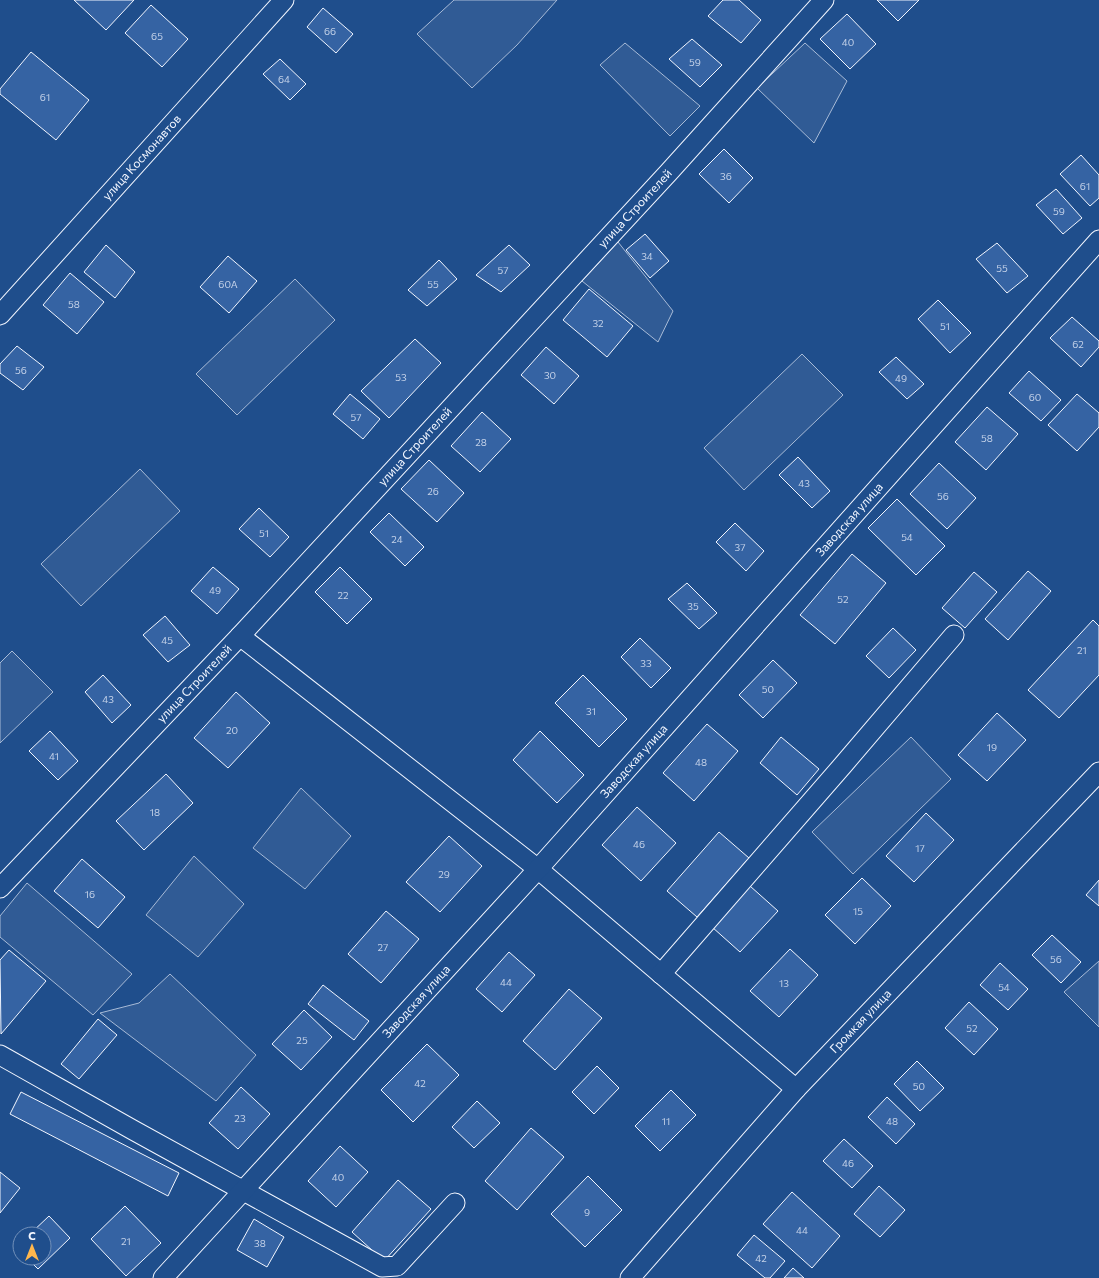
<svg xmlns="http://www.w3.org/2000/svg" width="1099" height="1278" font-family="Commissioner,sans-serif">
<style>
.built{fill:#305b95;stroke:#a8bbd7}
.building{fill:#3563a3;stroke:#f2f6ff}
.lines{fill:none;stroke-linecap:round;stroke-linejoin:round}
.street-casing{stroke:#f2f6ff;stroke-width:21}
.street{stroke:#1f4e8c;stroke-width:19}
.labels{text-anchor:middle;stroke-width:3;stroke-linejoin:round;paint-order:stroke}
.number-label{font-size:10px;fill:#c3d1e8}
.street-label{font-size:12px;fill:#f2f6ff;stroke:#1f4e8c}
</style>
<rect width="100%" height="100%" fill="#1f4e8c"/>
<g class="built">
<polygon points="454,0 557,0 517,45 472,88 417,34"/>
<polygon points="625,43 700,106 670,136 600,65"/>
<polygon points="805,43 847,81 814,143 757,88"/>
<polygon points="618,242 673,311 658,342 582,281"/>
<polygon points="295,279 335,320 237,415 196,374"/>
<polygon points="802,354 843,395 744,490 704,448"/>
<polygon points="140,469 180,511 81,606 41,564"/>
<polygon points="12,651 53,692 0,743 0,663"/>
<polygon points="911,737 951,779 853,874 812,832"/>
<polygon points="301,788 351,836 305,889 253,848"/>
<polygon points="194,856 244,904 198,957 146,915"/>
<polygon points="27,883 132,974 93,1015 0,937 0,916"/>
<polygon points="1099,961 1099,1027 1064,992"/>
<polygon points="170,974 256,1055 216,1101 100,1013 139,1003"/>
</g>
<g class="building">
<polygon points="74,0 134,0 106,30"/>
<polygon points="723,0 739,0 761,20 741,43 708,16"/>
<polygon points="877,0 919,0 898,21"/>
<polygon points="151,5 188,39 162,67 125,33"/>
<polygon points="323,8 353,34 336,53 307,27"/>
<polygon points="847,14 876,44 850,69 820,39"/>
<polygon points="692,39 722,65 700,87 669,59"/>
<polygon points="31,52 89,100 56,140 0,94 0,89"/>
<polygon points="280,59 306,84 290,100 263,74"/>
<polygon points="724,149 753,178 729,203 699,174"/>
<polygon points="1081,155 1099,175 1099,198 1090,206 1060,174"/>
<polygon points="1056,189 1082,218 1063,234 1036,205"/>
<polygon points="645,234 669,261 650,278 626,250"/>
<polygon points="997,243 1028,276 1007,293 976,259"/>
<polygon points="106,245 135,272 115,298 84,272"/>
<polygon points="509,245 530,265 501,292 476,275"/>
<polygon points="228,256 257,281 229,313 200,287"/>
<polygon points="439,260 457,279 427,306 408,290"/>
<polygon points="70,273 104,302 77,334 43,305"/>
<polygon points="589,289 633,326 607,357 563,320"/>
<polygon points="938,300 971,333 950,353 918,319"/>
<polygon points="1072,317 1099,341 1099,347 1081,367 1050,338"/>
<polygon points="415,339 441,363 389,418 361,391"/>
<polygon points="17,346 44,367 23,390 0,373 0,364"/>
<polygon points="546,347 579,376 554,404 521,375"/>
<polygon points="896,357 924,384 907,399 879,372"/>
<polygon points="1029,371 1061,400 1041,421 1009,393"/>
<polygon points="350,394 380,419 363,439 333,414"/>
<polygon points="1077,394 1099,413 1099,427 1077,451 1048,425"/>
<polygon points="987,407 1018,434 986,470 955,442"/>
<polygon points="482,412 511,439 480,472 451,446"/>
<polygon points="798,457 830,491 812,508 779,475"/>
<polygon points="429,460 464,493 437,522 401,489"/>
<polygon points="939,463 976,498 947,529 910,494"/>
<polygon points="897,499 945,546 916,575 868,528"/>
<polygon points="259,508 289,537 270,557 239,529"/>
<polygon points="389,513 424,547 405,566 370,532"/>
<polygon points="735,523 764,551 746,571 716,542"/>
<polygon points="852,554 886,583 835,644 800,615"/>
<polygon points="213,567 239,589 217,614 191,591"/>
<polygon points="340,567 372,599 347,624 315,592"/>
<polygon points="1028,571 1051,591 1008,640 985,619"/>
<polygon points="974,572 997,592 965,628 942,608"/>
<polygon points="687,583 717,613 699,629 668,599"/>
<polygon points="165,616 190,645 168,662 143,635"/>
<polygon points="1093,620 1099,626 1099,675 1059,718 1028,690"/>
<polygon points="893,628 916,650 889,678 866,656"/>
<polygon points="640,638 671,668 651,688 621,657"/>
<polygon points="773,660 797,683 763,718 739,695"/>
<polygon points="103,675 131,705 112,723 85,692"/>
<polygon points="583,675 627,719 599,747 555,703"/>
<polygon points="236,692 270,723 228,768 194,738"/>
<polygon points="997,713 1026,740 987,781 958,755"/>
<polygon points="707,724 738,751 694,801 663,773"/>
<polygon points="50,731 78,761 58,780 29,751"/>
<polygon points="540,731 584,775 557,803 513,760"/>
<polygon points="781,737 819,769 797,795 760,763"/>
<polygon points="166,774 193,803 144,850 116,821"/>
<polygon points="637,807 676,843 641,881 602,845"/>
<polygon points="926,813 954,840 914,882 886,856"/>
<polygon points="719,832 749,858 697,917 667,891"/>
<polygon points="449,836 482,866 440,912 406,882"/>
<polygon points="82,859 125,897 98,928 54,891"/>
<polygon points="862,878 891,906 855,944 825,915"/>
<polygon points="1099,880 1099,906 1086,895"/>
<polygon points="750,886 778,911 740,952 712,927"/>
<polygon points="386,911 419,939 381,983 348,954"/>
<polygon points="1052,935 1081,962 1061,983 1032,955"/>
<polygon points="790,949 818,975 779,1017 750,991"/>
<polygon points="9,950 46,981 1,1034 0,960"/>
<polygon points="509,952 535,975 502,1012 476,989"/>
<polygon points="1000,963 1028,989 1008,1010 980,985"/>
<polygon points="323,985 369,1021 354,1040 308,1004"/>
<polygon points="569,989 602,1018 555,1070 523,1041"/>
<polygon points="969,1002 998,1029 974,1055 945,1028"/>
<polygon points="304,1010 332,1037 301,1070 272,1044"/>
<polygon points="98,1019 117,1035 79,1079 61,1064"/>
<polygon points="427,1044 459,1075 413,1122 381,1090"/>
<polygon points="917,1061 944,1088 920,1111 894,1084"/>
<polygon points="597,1066 619,1088 594,1114 572,1092"/>
<polygon points="241,1087 270,1114 238,1149 209,1123"/>
<polygon points="671,1090 696,1115 660,1151 635,1126"/>
<polygon points="21,1092 179,1173 168,1196 10,1114"/>
<polygon points="887,1097 915,1124 896,1144 868,1117"/>
<polygon points="477,1101 500,1123 474,1148 452,1127"/>
<polygon points="531,1128 564,1157 517,1210 485,1181"/>
<polygon points="844,1139 873,1166 852,1188 823,1161"/>
<polygon points="340,1146 368,1172 336,1207 308,1181"/>
<polygon points="0,1172 20,1188 0,1213"/>
<polygon points="588,1176 622,1210 585,1247 551,1214"/>
<polygon points="398,1180 431,1209 384,1261 352,1232"/>
<polygon points="879,1186 905,1210 880,1237 854,1214"/>
<polygon points="792,1192 840,1236 812,1268 763,1224"/>
<polygon points="125,1206 161,1243 126,1276 91,1239"/>
<polygon points="49,1216 70,1238 38,1269 27,1258 44,1258 44,1234 30,1234"/>
<polygon points="254,1219 284,1237 267,1267 237,1250"/>
<polygon points="754,1235 785,1261 770,1278 765,1278 737,1255"/>
<polygon points="793,1268 804,1278 784,1278"/>
</g>
<g class="lines">
<defs>
<g id="street">
<path id="s1" d="M0,315L284,0"/>
<polyline points="240,636 538,869 796,1089"/>
<path id="s2" d="M0,888L240,636L669,172L824,0"/>
<polyline points="661,974 843,765 954,635"/>
<polyline points="0,1055 133,1130 382,1267 397,1266 455,1203"/>
<path id="s3" d="M163,1278L538,869L1099,240"/>
<path id="s4" d="M630,1278L796,1089L1099,772"/>
</g>
</defs>
<use href="#street" class="street-casing"/>
<use href="#street" class="street"/>
</g>
<g class="labels">
<g class="number-label">
<text x="330" y="35">66</text>
<text x="157" y="40">65</text>
<text x="848" y="46">40</text>
<text x="695" y="66">59</text>
<text x="284" y="83">64</text>
<text x="45" y="101">61</text>
<text x="726" y="180">36</text>
<text x="1085" y="190">61</text>
<text x="1059" y="215">59</text>
<text x="647" y="260">34</text>
<text x="1002" y="272">55</text>
<text x="503" y="274">57</text>
<text x="228" y="288">60А</text>
<text x="433" y="288">55</text>
<text x="74" y="308">58</text>
<text x="598" y="327">32</text>
<text x="945" y="330">51</text>
<text x="1078" y="348">62</text>
<text x="21" y="374">56</text>
<text x="550" y="379">30</text>
<text x="401" y="381">53</text>
<text x="901" y="382">49</text>
<text x="1035" y="401">60</text>
<text x="356" y="421">57</text>
<text x="987" y="442">58</text>
<text x="481" y="446">28</text>
<text x="804" y="487">43</text>
<text x="433" y="495">26</text>
<text x="943" y="500">56</text>
<text x="264" y="537">51</text>
<text x="907" y="541">54</text>
<text x="397" y="543">24</text>
<text x="740" y="551">37</text>
<text x="215" y="594">49</text>
<text x="343" y="599">22</text>
<text x="843" y="603">52</text>
<text x="693" y="610">35</text>
<text x="167" y="644">45</text>
<text x="1082" y="654">21</text>
<text x="646" y="667">33</text>
<text x="768" y="693">50</text>
<text x="108" y="703">43</text>
<text x="591" y="715">31</text>
<text x="232" y="734">20</text>
<text x="992" y="751">19</text>
<text x="54" y="760">41</text>
<text x="701" y="766">48</text>
<text x="155" y="816">18</text>
<text x="639" y="848">46</text>
<text x="920" y="852">17</text>
<text x="444" y="878">29</text>
<text x="90" y="898">16</text>
<text x="858" y="915">15</text>
<text x="383" y="951">27</text>
<text x="1056" y="963">56</text>
<text x="506" y="986">44</text>
<text x="784" y="987">13</text>
<text x="1004" y="991">54</text>
<text x="972" y="1032">52</text>
<text x="302" y="1044">25</text>
<text x="420" y="1087">42</text>
<text x="919" y="1090">50</text>
<text x="240" y="1122">23</text>
<text x="666" y="1125">11</text>
<text x="892" y="1125">48</text>
<text x="848" y="1167">46</text>
<text x="338" y="1181">40</text>
<text x="587" y="1216">9</text>
<text x="802" y="1234">44</text>
<text x="126" y="1245">21</text>
<text x="260" y="1247">38</text>
<text x="761" y="1262">42</text>
</g>
<g class="street-label">
<text dy="4" stroke="none"><textPath href="#s1" startOffset="212">улица Космонавтов</textPath></text>
<text dy="4" stroke="none"><textPath href="#s2" startOffset="930">улица Строителей</textPath></text>
<text dy="4" stroke="none"><textPath href="#s2" startOffset="606">улица Строителей</textPath></text>
<text dy="4" stroke="none"><textPath href="#s3" startOffset="1023">Заводская улица</textPath></text>
<text dy="4" stroke="none"><textPath href="#s2" startOffset="282">улица Строителей</textPath></text>
<text dy="4" stroke="none"><textPath href="#s3" startOffset="699">Заводская улица</textPath></text>
<text dy="4" stroke="none"><textPath href="#s3" startOffset="375">Заводская улица</textPath></text>
<text dy="4" stroke="none"><textPath href="#s4" startOffset="345">Громкая улица</textPath></text>
</g>
</g>
<g transform="translate(32 1246)"><circle r="19" fill="#1f4e8c" stroke="#7391ba"/>
<path d="M0-3L7 15L0 10L-7 15Z" fill="#ffb74d"/>
<text y="-6" font-size="11" font-weight="bold" text-anchor="middle" fill="#f2f6ff">С</text>
</g>
</svg>
